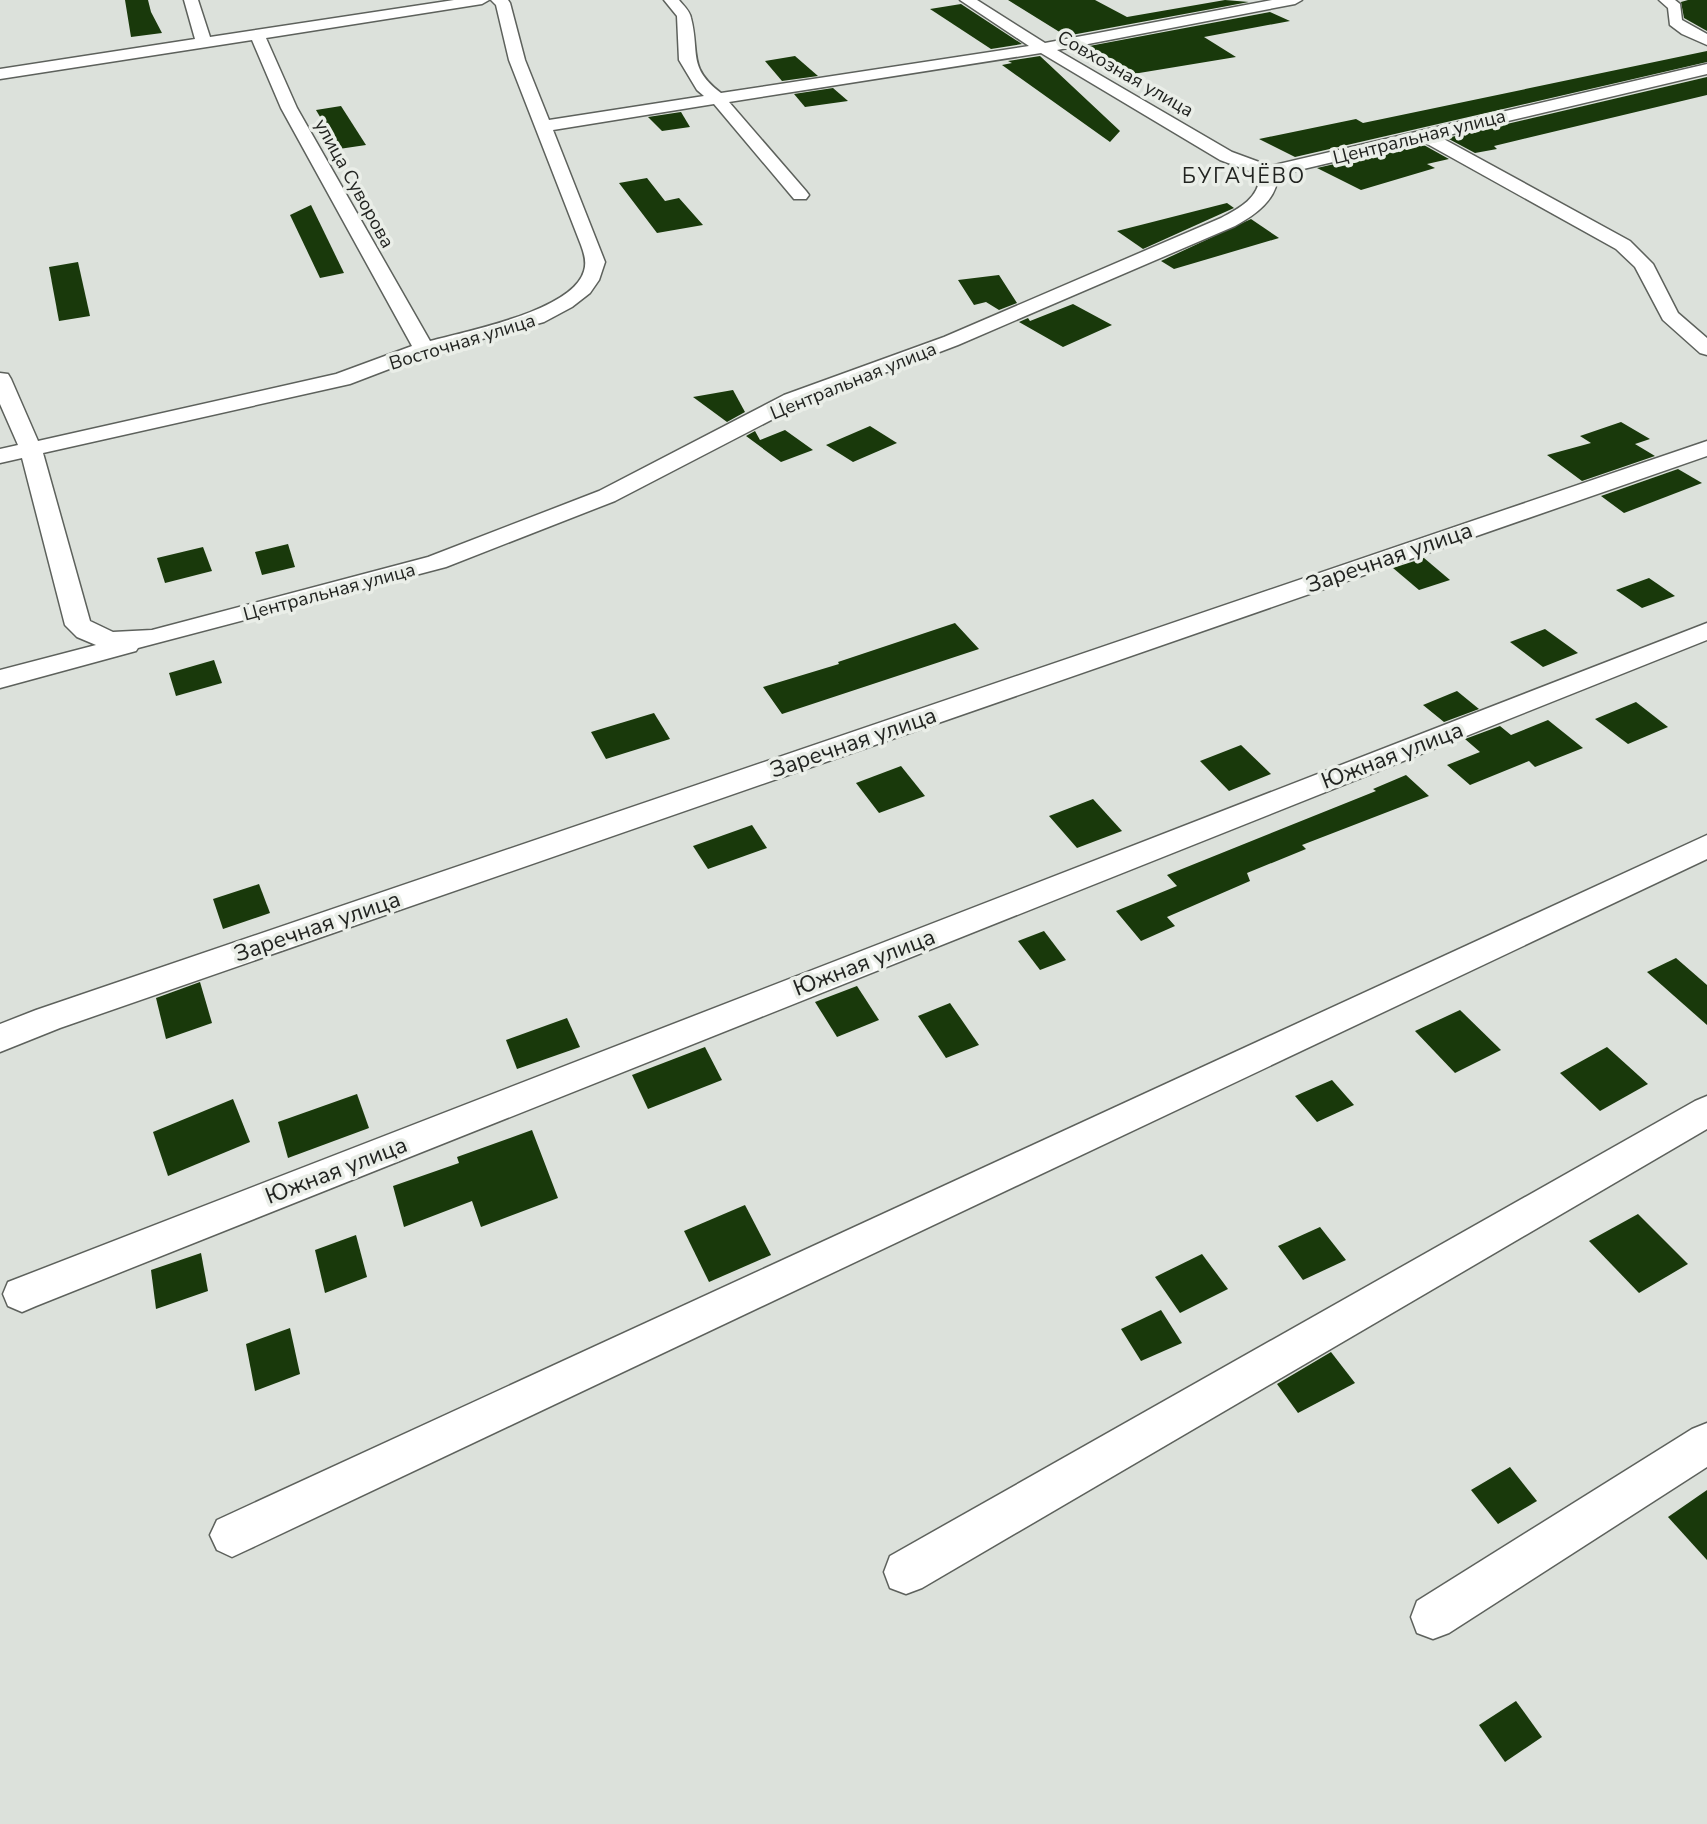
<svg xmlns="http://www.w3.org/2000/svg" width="1707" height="1824" font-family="'Nunito Sans',sans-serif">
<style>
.building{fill:#19390b}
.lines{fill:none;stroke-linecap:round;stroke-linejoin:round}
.minor-casing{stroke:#5d615c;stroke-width:3}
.minor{fill:#fff;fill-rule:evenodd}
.labels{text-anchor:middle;stroke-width:7;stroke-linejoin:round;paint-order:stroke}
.far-street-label{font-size:19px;fill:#222421;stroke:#eaeee8}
.far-quarter-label{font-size:21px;letter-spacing:2px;fill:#222421;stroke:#eaeee8}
.street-label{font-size:23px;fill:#222421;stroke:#eaeee8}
</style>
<rect width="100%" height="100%" fill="#dce1db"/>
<g class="building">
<polygon points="125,0 148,0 151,12 162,33 131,37"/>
<polygon points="1008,0 1095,0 1127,17 1225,0 1249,2 1066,36"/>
<polygon points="1688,0 1707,0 1707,31 1684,18 1681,2"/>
<polygon points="961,4 1022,44 991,49 930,9"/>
<polygon points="1270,12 1290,21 1204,37 1236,57 1127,75 1084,47"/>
<polygon points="1707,51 1707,62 1295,157 1259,139 1356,119 1363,123"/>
<polygon points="795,56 818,76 782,81 765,61"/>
<polygon points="1040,56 1120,131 1110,142 1002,65 1012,63 1008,61"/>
<polygon points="1707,77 1707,95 1494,146 1497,149 1475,153 1447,138"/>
<polygon points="833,88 848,101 805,107 794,94"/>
<polygon points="341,106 366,145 339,149 316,110"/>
<polygon points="681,112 690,127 662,131 648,117"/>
<polygon points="1422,144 1449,159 1427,164 1435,168 1361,190 1317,168"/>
<polygon points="647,178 665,201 679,198 703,225 657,233 619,183"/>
<polygon points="1227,203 1234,208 1143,249 1117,231"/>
<polygon points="311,205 344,273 320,278 290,215"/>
<polygon points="1251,219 1279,238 1174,269 1161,261"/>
<polygon points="78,262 90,316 59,321 49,267"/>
<polygon points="999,275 1017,303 999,310 986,302 974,305 958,280"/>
<polygon points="1073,304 1112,325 1063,347 1019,322 1028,318 1030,321"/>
<polygon points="733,390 745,412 727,422 693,397"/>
<polygon points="1621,422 1650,439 1635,444 1655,456 1582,481 1547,455 1591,443 1580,436"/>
<polygon points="870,426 897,443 853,462 826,445"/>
<polygon points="785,430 813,450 781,462 746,436 755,431 760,440"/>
<polygon points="1678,469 1702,483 1624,513 1601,496"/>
<polygon points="288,544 295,567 262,575 255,552"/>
<polygon points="203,547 212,571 165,583 157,558"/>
<polygon points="1424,558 1450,580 1419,590 1393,568"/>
<polygon points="1649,578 1675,596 1642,608 1616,590"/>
<polygon points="955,623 979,649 782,714 763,687 839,664 838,662"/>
<polygon points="1545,629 1578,653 1543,667 1510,642"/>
<polygon points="214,660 222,683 176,696 169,673"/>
<polygon points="1457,691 1479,709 1444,722 1423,705"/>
<polygon points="1636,702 1668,727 1628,744 1595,719"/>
<polygon points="654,713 670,739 606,759 591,732"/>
<polygon points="1548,720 1583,748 1535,767 1529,761 1470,785 1447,765 1480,752 1465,739 1500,726 1511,735"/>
<polygon points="1241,745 1271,774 1229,791 1200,761"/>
<polygon points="901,766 925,796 879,813 856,783"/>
<polygon points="1406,775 1429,796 1302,845 1306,849 1247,873 1250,881 1167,917 1175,926 1141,941 1116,911 1177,886 1167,875 1376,791 1373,789"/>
<polygon points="1093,799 1122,831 1077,848 1049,816"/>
<polygon points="752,825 767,848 708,869 693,846"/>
<polygon points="259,884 270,913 223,929 213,899"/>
<polygon points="1044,931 1066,960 1040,970 1018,941"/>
<polygon points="1676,958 1707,985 1707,1025 1647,972"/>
<polygon points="200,982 212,1023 166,1039 156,998"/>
<polygon points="857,986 879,1020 837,1037 815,1002"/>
<polygon points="950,1003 979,1045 946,1058 918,1016"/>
<polygon points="1460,1010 1501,1050 1455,1073 1415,1031"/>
<polygon points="567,1018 580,1047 517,1069 506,1040"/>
<polygon points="705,1047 722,1080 648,1109 632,1075"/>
<polygon points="1607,1047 1648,1084 1600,1111 1560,1073"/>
<polygon points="1332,1080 1354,1105 1317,1122 1295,1096"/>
<polygon points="357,1094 369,1128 288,1158 278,1122"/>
<polygon points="233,1099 250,1142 168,1176 153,1132"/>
<polygon points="532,1130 558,1198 481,1227 472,1201 404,1227 393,1186 459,1163 457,1157"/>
<polygon points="745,1205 771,1255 709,1282 684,1231"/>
<polygon points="1638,1214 1688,1264 1639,1293 1589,1241"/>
<polygon points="1320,1227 1346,1260 1303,1280 1278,1246"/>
<polygon points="356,1235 367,1277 325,1293 315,1250"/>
<polygon points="201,1253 208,1291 156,1309 151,1270"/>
<polygon points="1202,1254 1228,1289 1180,1313 1155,1277"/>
<polygon points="1161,1310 1182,1343 1141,1361 1121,1329"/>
<polygon points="290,1328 300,1374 255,1391 246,1344"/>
<polygon points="1331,1352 1355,1383 1298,1413 1277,1384"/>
<polygon points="1510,1467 1537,1501 1498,1524 1471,1490"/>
<polygon points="1707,1490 1707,1560 1668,1517"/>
<polygon points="1516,1701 1542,1737 1505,1762 1479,1725"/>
</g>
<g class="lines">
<defs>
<g id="minor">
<path d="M184,0H198L210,37L454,0H489L482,4L266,38L297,108L430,341C466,331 573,311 584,271C587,262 584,253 581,245L509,60L496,5L491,0H508L510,3L525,60L549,120L704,96L697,90L679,60L677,16L664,0H679C683,5 690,11 691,18C700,53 687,67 721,93L1029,46L960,0H977L1045,43L1272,0H1302L1295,4L1057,50L1232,152L1270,166L1707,64V74L1440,137L1630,241L1653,264L1678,313L1707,338V355L1700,353L1663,320L1635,267L1616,249L1422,141L1278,175C1277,200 1255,215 1235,226L958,345L800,405L615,501L446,567L138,648L136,651L0,688V670L96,645L77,637L65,625L22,458L0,463V449L18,445L0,404V373L8,374L11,379L38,441L336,374L412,346L281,108L252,40L0,79V69L195,39ZM1041,53L1220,160L1260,175C1259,198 1240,208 1221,218L944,337L784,395L599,491L428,557L152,630L113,632L90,621L43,453L350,384L431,353L544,322L572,307L590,293L599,280L605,262L553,130L714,104L794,199H806L809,195L806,191L729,102Z"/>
<polygon points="1659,0 1675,0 1680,4 1682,20 1707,34 1707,45 1682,34 1670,25 1668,8"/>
<polygon points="1707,441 1707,456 60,1028 0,1052 0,1024 36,1010"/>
<polygon points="1707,623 1707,640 36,1306 22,1312 8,1306 3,1294 8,1282"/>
<polygon points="1707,835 1707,859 247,1550 232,1557 217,1550 210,1535 217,1520"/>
<polygon points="1707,1096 1707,1129 922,1588 906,1594 890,1588 884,1572 890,1556 1695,1101"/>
<polygon points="1707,1423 1707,1467 1449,1633 1433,1639 1417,1633 1411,1617 1417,1601 1692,1429"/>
</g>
</defs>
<use href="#minor" class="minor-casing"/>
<use href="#minor" class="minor"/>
</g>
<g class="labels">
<g class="far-street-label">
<text transform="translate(1126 73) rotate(30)" y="7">Совхозная улица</text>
<text transform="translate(1419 136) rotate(-14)" y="7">Центральная улица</text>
<text transform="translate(355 183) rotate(61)" y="7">улица Суворова</text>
<text transform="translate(462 341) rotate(-17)" y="7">Восточная улица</text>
<text transform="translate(853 380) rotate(-22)" y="7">Центральная улица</text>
<text transform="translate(329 591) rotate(-15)" y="7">Центральная улица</text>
</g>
<g class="far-quarter-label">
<text x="1244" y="183">БУГАЧЁВО</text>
</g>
<g class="street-label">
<text transform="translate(1389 557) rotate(-19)" y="8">Заречная улица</text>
<text transform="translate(853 742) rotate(-19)" y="8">Заречная улица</text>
<text transform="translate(1392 755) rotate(-21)" y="8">Южная улица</text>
<text transform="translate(317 926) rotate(-19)" y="8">Заречная улица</text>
<text transform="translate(864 962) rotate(-21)" y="8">Южная улица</text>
<text transform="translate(336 1170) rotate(-21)" y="8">Южная улица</text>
</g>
</g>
</svg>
